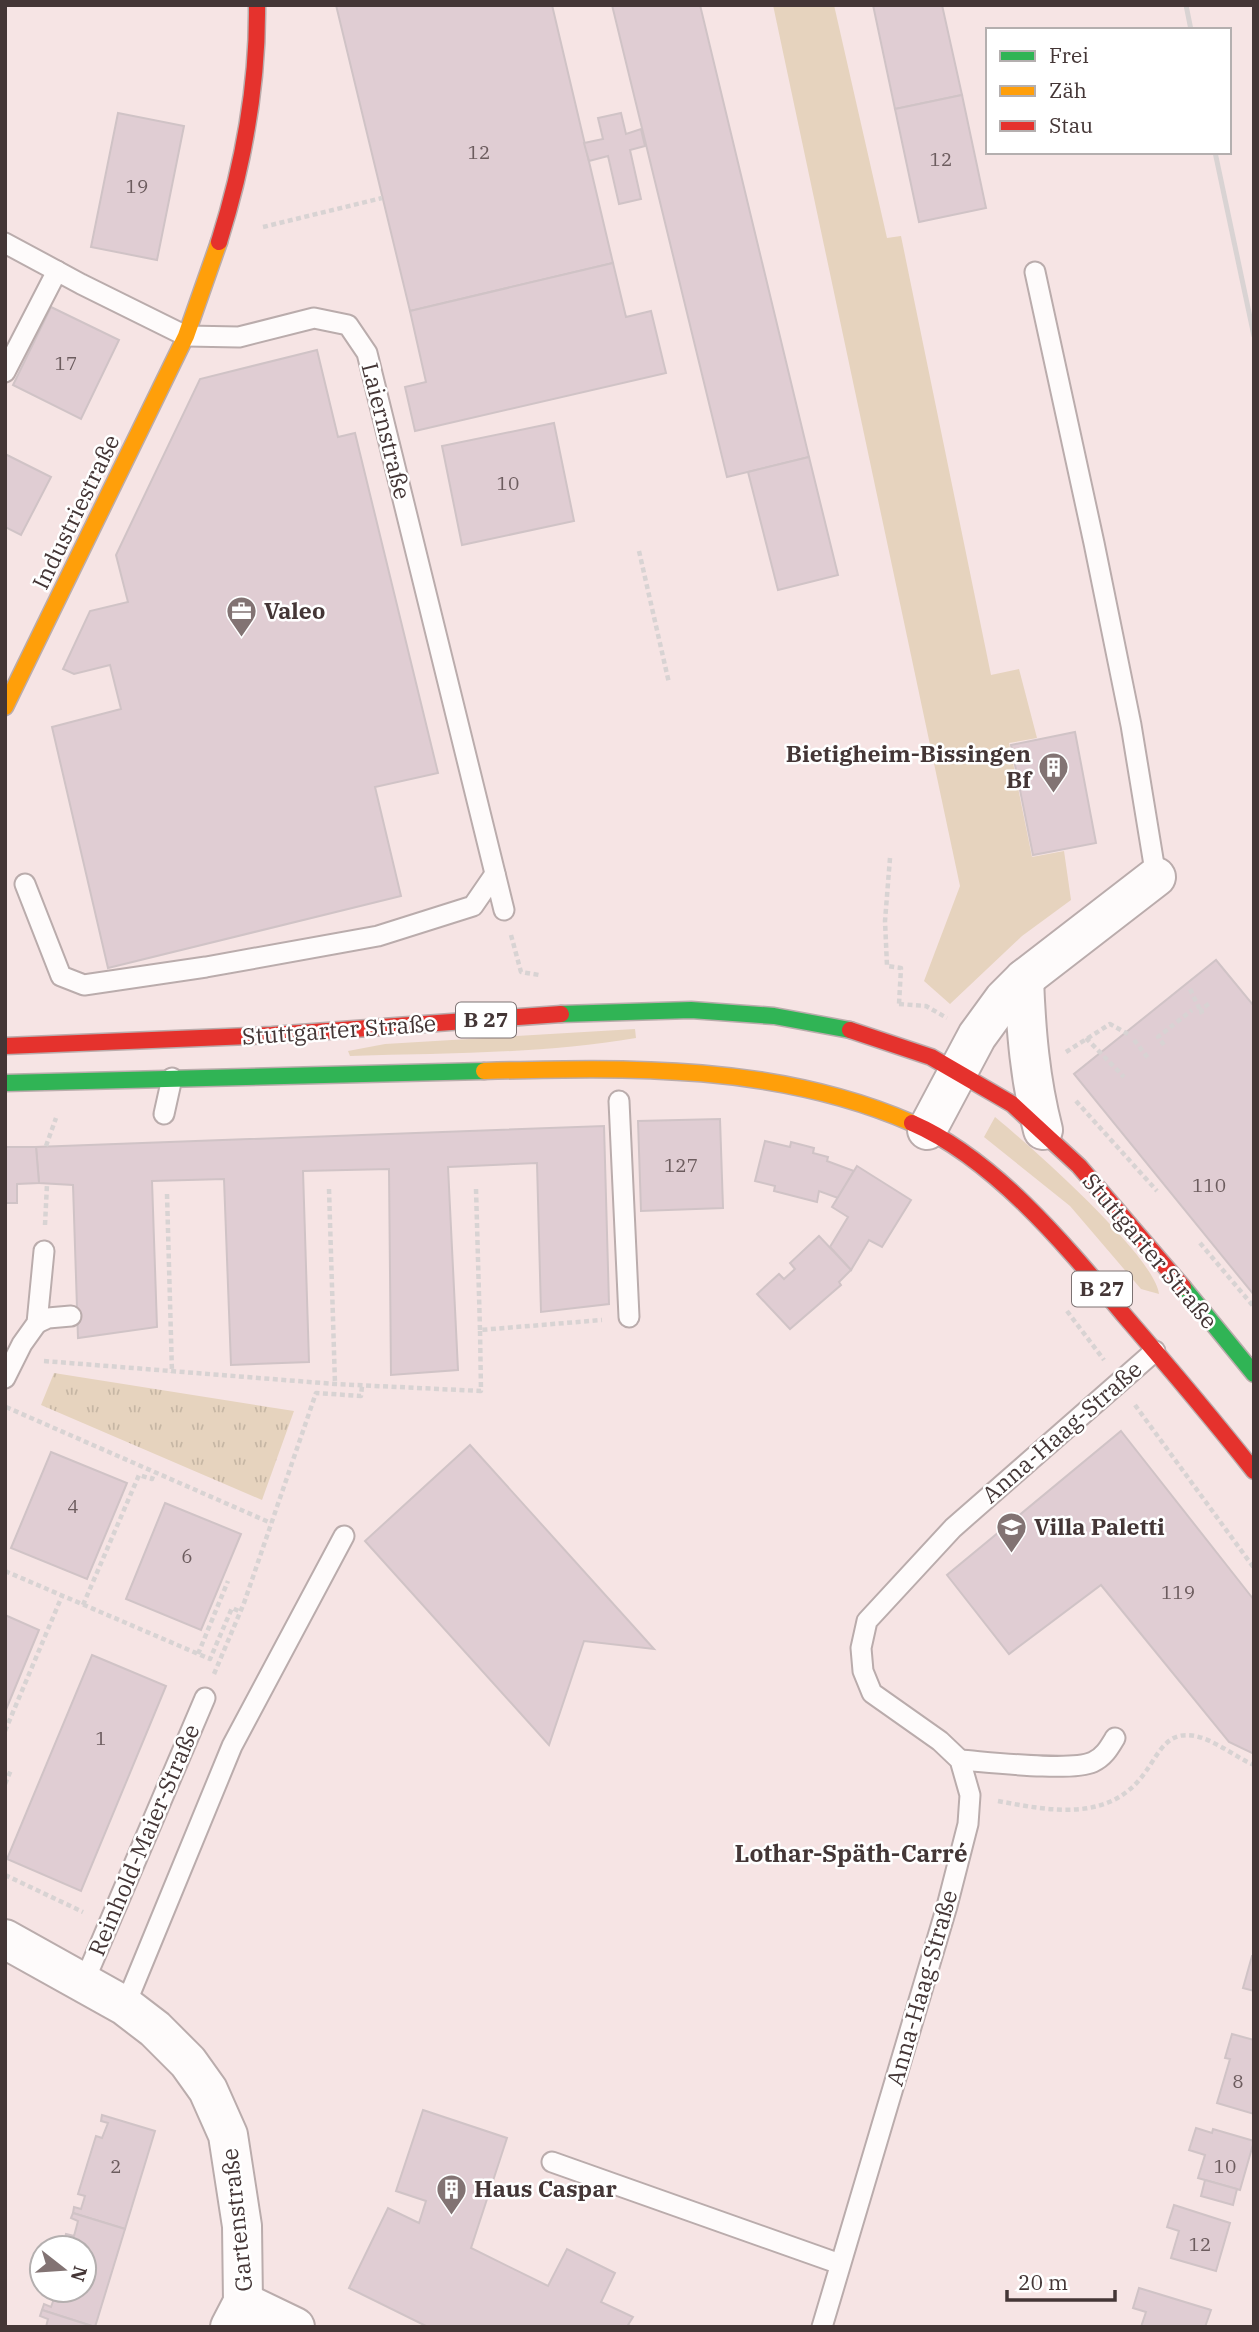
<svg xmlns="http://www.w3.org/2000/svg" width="1259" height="2332" font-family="'IBM Plex Serif',serif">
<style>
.grass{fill:#e6d3be}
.park{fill:url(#park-tufts)}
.building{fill:#e0cdd3;stroke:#d0c3c6;stroke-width:2}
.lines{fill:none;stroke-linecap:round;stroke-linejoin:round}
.lane-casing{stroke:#baacac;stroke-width:23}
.street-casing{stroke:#baacac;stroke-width:42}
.fast-casing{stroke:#baacac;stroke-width:19}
.slow-casing{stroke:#baacac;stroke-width:19}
.jam-casing{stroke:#baacac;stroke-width:19}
.path{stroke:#d8d3d3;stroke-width:4.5;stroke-dasharray:5 3.5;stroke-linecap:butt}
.lane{stroke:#fefbfb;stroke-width:19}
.street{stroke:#fefbfb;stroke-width:38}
.fast{stroke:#30b455;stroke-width:16}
.slow{stroke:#ff9f0a;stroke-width:16}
.jam{stroke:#e5322d;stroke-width:16}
.rail{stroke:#d9d3d3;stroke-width:5}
.labels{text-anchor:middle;stroke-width:5;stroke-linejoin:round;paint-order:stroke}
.number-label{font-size:19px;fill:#6c5c5e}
.shield{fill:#fff;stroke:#7c7272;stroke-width:2}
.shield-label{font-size:21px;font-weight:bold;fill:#443636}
.street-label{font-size:23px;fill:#443636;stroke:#fff}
.poi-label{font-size:23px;font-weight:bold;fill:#443636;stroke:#fff;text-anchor:start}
.neighbourhood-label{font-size:24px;font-weight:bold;fill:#443636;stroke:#fff}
</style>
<defs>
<pattern id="park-tufts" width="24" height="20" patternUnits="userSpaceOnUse" patternTransform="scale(1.75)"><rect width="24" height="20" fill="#e6d3be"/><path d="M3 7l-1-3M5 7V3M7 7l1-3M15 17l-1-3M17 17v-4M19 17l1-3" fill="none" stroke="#c6b6a4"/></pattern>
</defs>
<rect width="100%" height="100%" fill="#f6e4e4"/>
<g class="grass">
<polygon points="773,5 834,5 887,238 901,236 991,675 1019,669 1037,738 1009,743 1032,857 1064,851 1071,900 1022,936 950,1004 924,981 960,886"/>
<path d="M635,1029L636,1038C542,1054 446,1053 350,1056L348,1051L385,1044Z"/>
<path d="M995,1117C1028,1144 1155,1256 1159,1294L1141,1289L1070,1206L984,1137Z"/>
</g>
<polygon class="park" points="54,1373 294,1411 262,1500 41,1405"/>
<g class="building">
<polygon points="336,5 552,5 613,263 410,311"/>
<polygon points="612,5 700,5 809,457 727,477"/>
<polygon points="873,5 942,5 962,95 895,109"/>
<polygon points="962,95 986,208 919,222 895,109"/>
<polygon points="118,113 184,126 157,260 91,247"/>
<polygon points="621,113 626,134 641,129 645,146 630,150 641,199 619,204 608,156 589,161 584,143 603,139 598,118"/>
<polygon points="613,263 626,317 651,311 666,373 415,431 405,387 426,382 410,311"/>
<polygon points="51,307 119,340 81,419 13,385"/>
<polygon points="317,350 338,437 355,433 438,773 375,787 401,896 108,968 52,727 121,709 110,665 74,674 63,669 90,611 128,602 116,555 200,379"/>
<polygon points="554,423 574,521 462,545 442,446"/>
<polygon points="5,454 51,477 21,535 5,527"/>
<polygon points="809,457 838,575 778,590 748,472"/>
<polygon points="1075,732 1096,843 1033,855 1011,745"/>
<polygon points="1216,960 1254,1006 1254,1295 1074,1074"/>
<polygon points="720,1119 723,1208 641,1211 638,1121"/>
<polygon points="604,1126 609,1304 541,1312 537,1163 448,1167 458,1370 391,1375 389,1169 303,1171 309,1362 231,1365 224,1179 152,1181 157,1327 78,1338 73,1185 39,1183 36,1147"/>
<polygon points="765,1141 790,1147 791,1142 814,1148 813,1153 828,1157 827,1161 854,1171 838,1198 819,1191 817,1202 774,1191 775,1186 755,1181"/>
<polygon points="5,1147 36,1147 39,1183 17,1184 17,1203 5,1203"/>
<polygon points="857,1166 911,1200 882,1247 869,1240 851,1270 830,1247 848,1217 832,1207"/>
<polygon points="819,1236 851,1270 839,1282 841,1285 790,1329 757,1294 779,1274 784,1279 795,1269 790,1263"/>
<polygon points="1121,1431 1254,1600 1254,1754 1229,1742 1101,1585 1009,1654 947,1575"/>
<polygon points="470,1445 654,1649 584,1641 549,1745 365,1541"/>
<polygon points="51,1452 127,1483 87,1579 11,1548"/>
<polygon points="165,1503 241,1534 201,1630 126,1599"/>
<polygon points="5,1615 39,1630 5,1712"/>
<polygon points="92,1655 166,1686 81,1891 7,1859"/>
<polygon points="1252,1956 1254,1956 1254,1991 1243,1988"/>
<polygon points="1232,2034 1254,2040 1254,2114 1217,2103 1230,2059 1225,2058"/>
<polygon points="423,2110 507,2138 471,2248 548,2286 567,2249 615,2273 601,2302 633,2317 628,2325 633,2327 428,2327 349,2288 388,2208 419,2223 426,2201 396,2191"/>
<polygon points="102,2115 155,2131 125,2229 73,2213 74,2207 81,2209 85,2196 78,2194 96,2136 102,2138 108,2123 101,2121"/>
<polygon points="1196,2128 1212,2133 1213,2129 1254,2141 1240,2190 1198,2178 1205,2155 1189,2150"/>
<polygon points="1205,2180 1237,2189 1233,2205 1201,2196"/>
<polygon points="1174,2205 1230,2223 1216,2271 1171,2258 1179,2231 1167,2227"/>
<polygon points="73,2213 125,2229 95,2327 42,2310 44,2304 51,2307 56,2293 48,2290 84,2290 84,2248 62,2248 66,2234 74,2236 78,2221 71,2218"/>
<polygon points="1139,2288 1211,2310 1205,2327 1141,2327 1146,2312 1133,2308"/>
<polygon points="42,2310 95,2327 46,2327 48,2319 40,2316"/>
</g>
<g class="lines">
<defs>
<g id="lane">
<polyline points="5,243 81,284 186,336 239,337 314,318 348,325 367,353 504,910"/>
<polyline points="1035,272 1094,543 1131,725 1156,877"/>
<polyline points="5,372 57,271"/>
<polyline points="25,884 61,976 84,985 206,967 378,936 473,906 495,874"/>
<polyline points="619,1101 629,1317"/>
<polyline points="164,1114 172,1078"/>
<polyline points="37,1323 48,1318 71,1316"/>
<polyline points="5,1378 22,1344 37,1323 44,1251"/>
<path d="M960,1760C988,1762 1071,1772 1093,1762C1104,1757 1109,1748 1115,1738"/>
<polyline points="84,1982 205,1698"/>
<polyline points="125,2006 232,1746 344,1536"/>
<polyline points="552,2162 840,2264"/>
<polyline points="822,2327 947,1906 968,1824 970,1795 960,1760 940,1741 872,1693 863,1671 861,1648 867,1621 953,1528 1155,1351"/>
</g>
<g id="street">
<path d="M1024,979C1026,1031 1030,1080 1043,1130"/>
<polyline points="927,1130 977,1036 1004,999 1024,979 1156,877"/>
<polyline points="5,1939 125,2006 155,2029 188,2062 208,2090 228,2135 242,2226 243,2302 230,2327"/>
<polyline points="243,2302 295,2327"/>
</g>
<g id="fast">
<polyline points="561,1014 691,1010 774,1016 850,1030"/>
<polyline points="5,1083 484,1071"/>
<polyline points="1183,1287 1254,1374"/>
</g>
<g id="slow">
<polyline points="5,707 186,336 219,242"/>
<path d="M484,1071C629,1067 777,1064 912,1123"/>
</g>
<g id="jam">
<path d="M219,242C244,163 258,87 257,5"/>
<polyline points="850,1030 931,1057 1012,1104 1079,1166 1183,1287"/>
<polyline points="5,1046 272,1035 561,1014"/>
<path d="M912,1123C995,1159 1067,1247 1124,1315C1168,1366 1212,1418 1254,1471"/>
</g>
</defs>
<use href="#lane" class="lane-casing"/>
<use href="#street" class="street-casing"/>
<use href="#fast" class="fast-casing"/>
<use href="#slow" class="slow-casing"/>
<use href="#jam" class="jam-casing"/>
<g class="path">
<polyline points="263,227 382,198"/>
<polyline points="639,551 669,683"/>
<polyline points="890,858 885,921 887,966 901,968 899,1004"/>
<polyline points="511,935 521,972 539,975"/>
<polyline points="1190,989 1202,1014"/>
<polyline points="899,1004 926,1006 947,1018"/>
<polyline points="1202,1013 1201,1009 1210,1003"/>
<polyline points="1086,1038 1124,1077"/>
<polyline points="1134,1040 1148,1058"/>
<polyline points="1164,1045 1158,1037 1192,1010"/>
<polyline points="1066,1052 1110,1024 1128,1034"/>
<polyline points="1076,1101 1157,1191"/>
<polyline points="46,1146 56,1118"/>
<polyline points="329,1189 335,1384"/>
<polyline points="476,1189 480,1330"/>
<polyline points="167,1194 172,1373"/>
<polyline points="45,1225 47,1184"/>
<polyline points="1200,1243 1254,1307"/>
<polyline points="1067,1311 1104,1360"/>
<polyline points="44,1361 335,1384 481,1391 480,1330 602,1320"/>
<polyline points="1135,1405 1254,1568"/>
<polyline points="6,1407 271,1523"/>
<polyline points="5,1571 210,1659 232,1608 241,1612"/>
<polyline points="83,1605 139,1475 152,1479 154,1473"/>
<polyline points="198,1654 228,1581"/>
<polyline points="214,1674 244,1603 316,1393 361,1396 362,1386"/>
<polyline points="5,1731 62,1596"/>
<polyline points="5,1784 11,1770"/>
<path d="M998,1801C1051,1811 1111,1823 1146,1771C1155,1759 1163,1740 1179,1736C1204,1730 1232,1756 1254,1765"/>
<polyline points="5,1875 83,1912"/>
</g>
<use href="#lane" class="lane"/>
<use href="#street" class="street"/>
<use href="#fast" class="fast"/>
<use href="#slow" class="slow"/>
<use href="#jam" class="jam"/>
<g class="rail">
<polyline points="1186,5 1191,30"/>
<polyline points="1215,152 1254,336"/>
</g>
</g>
<defs>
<symbol id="office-pin" viewBox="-11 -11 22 30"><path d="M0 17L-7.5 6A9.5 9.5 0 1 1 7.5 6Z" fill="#827373" stroke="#fff"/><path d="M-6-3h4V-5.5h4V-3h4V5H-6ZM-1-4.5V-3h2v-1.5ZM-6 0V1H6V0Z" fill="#fff"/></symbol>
<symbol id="building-pin" viewBox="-11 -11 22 30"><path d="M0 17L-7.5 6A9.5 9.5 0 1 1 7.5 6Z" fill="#827373" stroke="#fff"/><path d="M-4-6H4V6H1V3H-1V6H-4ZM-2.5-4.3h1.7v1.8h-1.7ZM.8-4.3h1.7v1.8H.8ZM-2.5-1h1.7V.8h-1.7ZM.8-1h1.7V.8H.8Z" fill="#fff"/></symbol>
<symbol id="school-pin" viewBox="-11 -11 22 30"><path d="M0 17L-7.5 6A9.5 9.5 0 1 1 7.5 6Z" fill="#827373" stroke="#fff"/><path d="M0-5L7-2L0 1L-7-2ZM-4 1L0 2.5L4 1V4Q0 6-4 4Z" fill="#fff"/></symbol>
</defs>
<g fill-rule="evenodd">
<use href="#office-pin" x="224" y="594" width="35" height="47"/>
<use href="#building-pin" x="1036" y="750" width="35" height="47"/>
<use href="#school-pin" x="994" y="1510" width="35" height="47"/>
<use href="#building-pin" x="434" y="2172" width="35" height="47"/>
</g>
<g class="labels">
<g class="number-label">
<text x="479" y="159">12</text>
<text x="941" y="166">12</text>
<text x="137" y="193">19</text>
<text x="66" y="370">17</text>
<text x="508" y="490">10</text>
<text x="681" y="1172">127</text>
<text x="1209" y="1192">110</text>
<text x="73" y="1513">4</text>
<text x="187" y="1563">6</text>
<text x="1178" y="1599">119</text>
<text x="101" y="1745">1</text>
<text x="1238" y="2088">8</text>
<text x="116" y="2173">2</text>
<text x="1225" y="2173">10</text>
<text x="1200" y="2251">12</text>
</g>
<g class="shield">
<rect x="456" y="1002.5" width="60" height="35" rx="5"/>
<rect x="1072" y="1271.5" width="60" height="35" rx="5"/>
</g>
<g class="shield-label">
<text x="486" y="1027">B 27</text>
<text x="1102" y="1296">B 27</text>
</g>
<g class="street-label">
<text transform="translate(386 431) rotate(76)" y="8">Laiernstraße</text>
<text transform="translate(76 512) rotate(-64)" y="8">Industriestraße</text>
<text transform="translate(339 1030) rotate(-4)" y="8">Stuttgarter Straße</text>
<text transform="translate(1150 1251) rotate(50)" y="8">Stuttgarter Straße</text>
<text transform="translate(1062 1432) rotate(-41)" y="8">Anna-Haag-Straße</text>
<text transform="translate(144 1840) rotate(-67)" y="8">Reinhold-Maier-Straße</text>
<text transform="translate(922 1988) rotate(-74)" y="8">Anna-Haag-Straße</text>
<text transform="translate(237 2220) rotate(-96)" y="8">Gartenstraße</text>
</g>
<g class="poi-label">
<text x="264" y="619">Valeo</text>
<text x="1031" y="762" text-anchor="end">Bietigheim-Bissingen<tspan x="1031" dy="26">Bf</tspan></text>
<text x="1034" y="1535">Villa Paletti</text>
<text x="474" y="2197">Haus Caspar</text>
</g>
<g class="neighbourhood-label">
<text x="851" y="1862">Lothar-Späth-Carré</text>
</g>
</g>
<rect width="1259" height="2332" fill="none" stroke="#443636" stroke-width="14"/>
<rect x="986" y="28" width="245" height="126" fill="#ffffff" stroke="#b4afaf" stroke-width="2"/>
<rect x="1000" y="51" width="35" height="10" fill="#30b455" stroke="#b4afaf" stroke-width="2"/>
<text x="1049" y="63" font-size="21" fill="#443636">Frei</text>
<rect x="1000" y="86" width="35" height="10" fill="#ff9f0a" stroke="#b4afaf" stroke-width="2"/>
<text x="1049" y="98" font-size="21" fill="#443636">Zäh</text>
<rect x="1000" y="121" width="35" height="10" fill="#e5322d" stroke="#b4afaf" stroke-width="2"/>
<text x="1049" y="133" font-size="21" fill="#443636">Stau</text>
<g transform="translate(63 2269) rotate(107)"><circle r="33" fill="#ffffff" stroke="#b4afaf" stroke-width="2"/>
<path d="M0-5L12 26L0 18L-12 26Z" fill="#827373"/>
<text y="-10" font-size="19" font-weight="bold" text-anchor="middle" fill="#443636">N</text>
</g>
<path d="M1007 2290v10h108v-10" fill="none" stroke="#443636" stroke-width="3.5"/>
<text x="1018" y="2290" font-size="21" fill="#443636" stroke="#ffffff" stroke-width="5" paint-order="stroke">20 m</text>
</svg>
